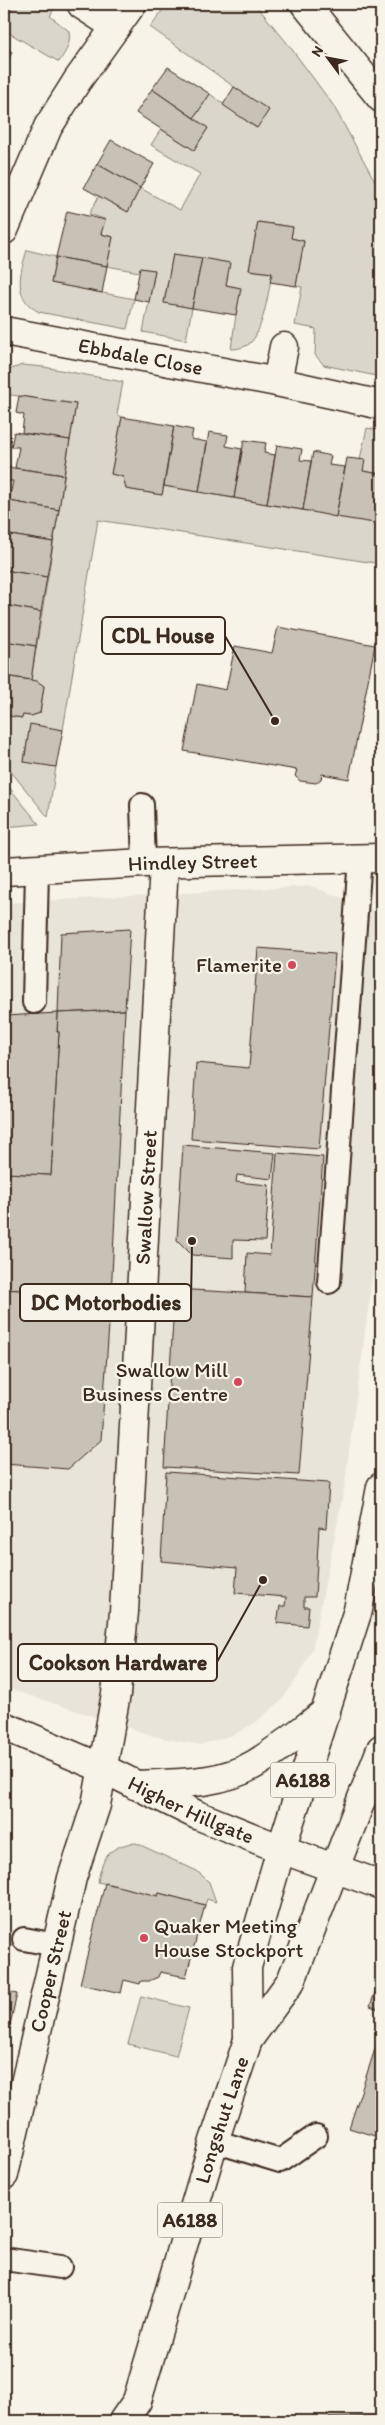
<svg xmlns="http://www.w3.org/2000/svg" width="385" height="2425" font-family="Itim,sans-serif">
<style>
.built{fill:#e9e4d9}
.green{fill:#dbd6cb;stroke:#8b8074}
.building{fill:#c8c1b6;stroke:#3b2a1e}
.lines{fill:none;stroke-linecap:round;stroke-linejoin:round}
.lane-casing{stroke:#3b2a1e;stroke-width:26}
.street-casing{stroke:#3b2a1e;stroke-width:31}
.secondary-casing{stroke:#3b2a1e;stroke-width:31}
.primary-casing{stroke:#3b2a1e;stroke-width:31}
.lane{stroke:#f7f3e8;stroke-width:22}
.street{stroke:#f7f3e8;stroke-width:28}
.secondary{stroke:#f7f3e8;stroke-width:28}
.primary{stroke:#f7f3e8;stroke-width:28}
.poi-dot{fill:#d1495b;stroke:#f7f3e8;stroke-width:2}
.labels{text-anchor:middle;stroke-width:4.5;stroke-linejoin:round;paint-order:stroke}
.shield{fill:#f7f3e8;stroke:#73665b;stroke-width:1}
.shield-label{font-size:20px;font-weight:bold;fill:#3b2a1e}
.street-label{font-size:21px;fill:#3b2a1e;stroke:#f7f3e8}
.poi-label{font-size:21px;fill:#3b2a1e;stroke:#f7f3e8;text-anchor:end}
.leader{fill:none;stroke:#3b2a1e;stroke-width:2}
.callout-dot{fill:#3b2a1e;stroke:#f7f3e8;stroke-width:2}
.callout{fill:#f7f3e8;stroke:#3b2a1e;stroke-width:2}
.callout-label{font-size:22px;text-anchor:middle;font-weight:bold;fill:#3b2a1e}
</style>
<rect width="100%" height="100%" fill="#f7f3e8"/>
<filter id="ink" filterUnits="userSpaceOnUse"><feTurbulence type="fractalNoise" baseFrequency=".02" numOctaves="2"/><feDisplacementMap in="SourceGraphic" scale="10" xChannelSelector="R" yChannelSelector="G"/><feConvolveMatrix kernelMatrix="1 2 1 2 8 2 1 2 1" color-interpolation-filters="sRGB"/></filter>
<g filter="url(#ink)">
<polygon class="built" points="311,886 381,913 381,1213 344,1489 312,1650 296,1680 281,1701 256,1722 233,1735 200,1745 156,1737 4,1687 4,903"/>
<g class="green">
<path d="M15,4L56,5L50,16L69,31C71,44 66,51 59,62L4,30L9,21L6,18Z"/>
<path d="M167,4H255L288,44L333,105L381,192V377L324,365L315,355L316,329L295,325L302,287L296,286L304,241L291,238L293,227L258,222L249,270L272,273C269,291 263,328 252,341C247,347 239,349 231,349L240,288L226,285L229,263L173,254L164,302L192,308L186,340L143,332L155,271L140,268L139,272L107,266L113,237L101,234L104,219L89,214L99,196L128,212L140,188L180,210L200,174L151,145L161,129L194,150L208,128L194,118L210,94L256,128L268,111L150,27Z"/>
<path d="M27,250L56,257L51,283L134,299L127,329L39,312C12,298 20,273 27,250Z"/>
<polygon points="22,365 44,367 123,382 117,414 122,417 111,474 123,477 126,489 162,495 164,486 381,524 381,564 98,520 63,730 30,725 24,761 56,767 48,817 4,763 4,715 22,718 23,715 31,716 40,713 44,686 31,680 76,404 4,394 4,372"/>
<polygon points="367,428 381,431 381,474 363,471 360,459"/>
<polygon points="4,781 39,824 4,827"/>
<path d="M136,1843L197,1871L209,1882L216,1902L207,1899L205,1905L159,1893L158,1896L98,1882C102,1857 110,1845 136,1843Z"/>
<polygon points="141,1996 189,2008 176,2056 128,2044"/>
</g>
<g class="building">
<polygon points="4,47 12,52 6,64 4,63"/>
<polygon points="168,67 210,94 194,118 152,89"/>
<polygon points="234,87 269,110 257,128 223,105"/>
<polygon points="152,89 208,128 194,150 136,113"/>
<polygon points="111,140 154,164 140,188 97,164"/>
<polygon points="97,164 140,188 128,212 84,188"/>
<polygon points="67,211 105,220 101,234 113,237 107,266 56,257"/>
<polygon points="258,222 293,227 291,238 304,241 296,286 270,282 272,273 249,270"/>
<polygon points="173,254 202,258 192,308 164,303"/>
<polygon points="56,257 107,266 102,293 51,283"/>
<polygon points="202,258 230,263 226,285 241,288 236,315 192,308"/>
<polygon points="140,268 155,270 149,302 134,299"/>
<polygon points="19,396 76,404 70,440 22,433 24,415 16,413"/>
<polygon points="122,417 174,426 162,495 126,489 123,477 111,474"/>
<polygon points="174,426 193,430 191,439 207,442 199,492 164,486"/>
<polygon points="14,432 70,440 64,475 15,468 19,447 11,447"/>
<polygon points="209,432 228,435 226,446 242,449 234,498 199,492"/>
<polygon points="244,440 266,443 264,453 275,455 267,504 234,498"/>
<polygon points="277,445 302,449 300,460 311,461 303,510 267,504"/>
<polygon points="313,452 331,456 329,465 345,467 336,517 303,510"/>
<polygon points="347,458 365,460 363,471 381,474 381,524 336,517"/>
<polygon points="7,467 64,475 59,510 9,501 13,481 5,481"/>
<polygon points="4,500 59,510 53,542 4,534 7,516 4,515"/>
<polygon points="4,534 53,542 47,577 4,570"/>
<polygon points="4,570 47,577 41,612 4,605"/>
<polygon points="4,605 41,612 36,646 4,641"/>
<polygon points="278,627 375,645 349,779 322,774 321,779 316,783 300,781 295,776 297,770 184,751 197,684 226,690 235,646 272,653"/>
<polygon points="4,641 36,646 31,680 4,676"/>
<polygon points="4,676 37,681 44,686 40,713 31,716 23,715 22,718 4,715"/>
<polygon points="30,724 63,730 56,767 24,762"/>
<polygon points="130,929 125,1010 58,1013 61,933"/>
<polygon points="258,948 335,954 319,1149 191,1139 196,1063 249,1068"/>
<polygon points="125,1010 111,1296 4,1289 4,1173 51,1175 59,1032 57,1032 58,1013"/>
<polygon points="58,1013 57,1032 59,1032 51,1175 4,1173 4,1016"/>
<polygon points="183,1145 275,1153 272,1179 237,1175 236,1182 269,1185 265,1241 233,1240 233,1258 192,1255 177,1240"/>
<polygon points="277,1153 323,1157 313,1297 245,1293 247,1253 270,1255"/>
<polygon points="4,1289 111,1296 101,1440 68,1469 4,1464"/>
<polygon points="175,1289 313,1297 299,1475 164,1467"/>
<polygon points="166,1472 329,1483 326,1528 319,1527 315,1597 304,1597 304,1607 309,1607 307,1626 277,1623 280,1606 285,1606 286,1597 235,1593 237,1568 161,1561"/>
<polygon points="105,1883 158,1896 159,1893 205,1905 186,1977 160,1972 158,1977 149,1981 141,1981 140,1984 124,1980 121,1993 80,1984"/>
<polygon points="376,1990 381,1992 381,2010 370,2006"/>
<polygon points="4,1991 17,1994 4,2051"/>
<polygon points="381,2031 381,2138 349,2128"/>
<polygon points="381,2416 381,2421 240,2421 240,2420"/>
</g>
<g class="lines">
<defs>
<g id="lane">
<polyline points="142,805 144,863"/>
<polyline points="34,1002 37,870"/>
<polyline points="329,1282 360,858"/>
<polyline points="24,1939 56,1945"/>
<polyline points="214,2141 280,2161 316,2136"/>
<polyline points="4,2259 60,2267"/>
</g>
<g id="street">
<polyline points="82,5 116,27"/>
<polyline points="4,230 48,127 77,81 132,4"/>
<path id="s1" d="M4,331L277,382L377,404"/>
<polyline points="277,382 284,347"/>
<path id="s2" d="M4,871L144,863L381,858"/>
<path id="s3" d="M4,1726L102,1768L197,1815L281,1849"/>
<path id="s4" d="M4,2175L72,1878L96,1805L116,1694L124,1612L164,864"/>
</g>
<polyline id="secondary" points="281,1849 381,1885"/>
<g id="primary">
<polyline points="305,4 381,98"/>
<path d="M135,1785C175,1783 220,1785 255,1764C280,1749 303,1729 326,1712"/>
<polyline points="248,2040 247,1967 281,1849 358,1610 381,1487"/>
<path id="s5" d="M123,2421L137,2401L214,2141L248,2040L291,1981L381,1749"/>
</g>
</defs>
<use href="#lane" class="lane-casing"/>
<use href="#street" class="street-casing"/>
<use href="#secondary" class="secondary-casing"/>
<use href="#primary" class="primary-casing"/>
<use href="#lane" class="lane"/>
<use href="#street" class="street"/>
<use href="#secondary" class="secondary"/>
<use href="#primary" class="primary"/>
</g>
</g>
<g class="poi-dot">
<circle cx="292" cy="965" r="5"/>
<circle cx="238" cy="1382" r="5"/>
<circle cx="144" cy="1938" r="5"/>
</g>
<g class="labels">
<g class="shield">
<rect x="270.5" y="1762.5" width="65" height="35" rx="4"/>
<rect x="157.5" y="2202.5" width="65" height="35" rx="4"/>
</g>
<g class="shield-label">
<text x="303" y="1787">A6188</text>
<text x="190" y="2227">A6188</text>
</g>
<g class="street-label">
<text dy="7" stroke="none"><textPath href="#s1" startOffset="139">Ebbdale Close</textPath></text>
<text dy="7" stroke="none"><textPath href="#s2" startOffset="189">Hindley Street</textPath></text>
<text dy="7" stroke="none"><textPath href="#s4" startOffset="992">Swallow Street</textPath></text>
<text dy="7" stroke="none"><textPath href="#s3" startOffset="205">Higher Hillgate</textPath></text>
<text dy="7" stroke="none"><textPath href="#s4" startOffset="209">Cooper Street</textPath></text>
<text dy="7" stroke="none"><textPath href="#s5" startOffset="318">Longshut Lane</textPath></text>
</g>
<g class="poi-label">
<text x="282" y="972">Flamerite</text>
<text x="228" y="1377">Swallow Mill<tspan x="228" dy="24">Business Centre</tspan></text>
<text x="154" y="1933" text-anchor="start">Quaker Meeting<tspan x="154" dy="24">House Stockport</tspan></text>
</g>
</g>
<path class="leader" d="M275 721L225 636M192 1241L191 1303M263 1580L217 1662"/>
<g class="callout-dot">
<circle cx="275" cy="721" r="5"/>
<circle cx="192" cy="1241" r="5"/>
<circle cx="263" cy="1580" r="5"/>
</g>
<g class="callout">
<rect x="102" y="617" width="123" height="37" rx="5"/>
<rect x="20" y="1284" width="171" height="37" rx="5"/>
<rect x="18" y="1644" width="199" height="37" rx="5"/>
</g>
<g class="callout-label">
<text x="163" y="643">CDL House</text>
<text x="106" y="1310">DC Motorbodies</text>
<text x="118" y="1670">Cookson Hardware</text>
</g>
<rect width="385" height="2425" fill="none" stroke="#f7f3e8" stroke-width="20"/>
<rect x="10" y="10" width="365" height="2405" fill="none" stroke="#3b2a1e" stroke-width="2" filter="url(#ink)"/>
<g transform="translate(328 58) rotate(302)" stroke="#f7f3e8" stroke-width="4" paint-order="stroke">
<path d="M0-4L9 19L0 12L-9 19Z" fill="#3b2a1e"/>
<text y="-8" font-size="14" font-weight="bold" text-anchor="middle" fill="#3b2a1e">N</text>
</g>
</svg>
